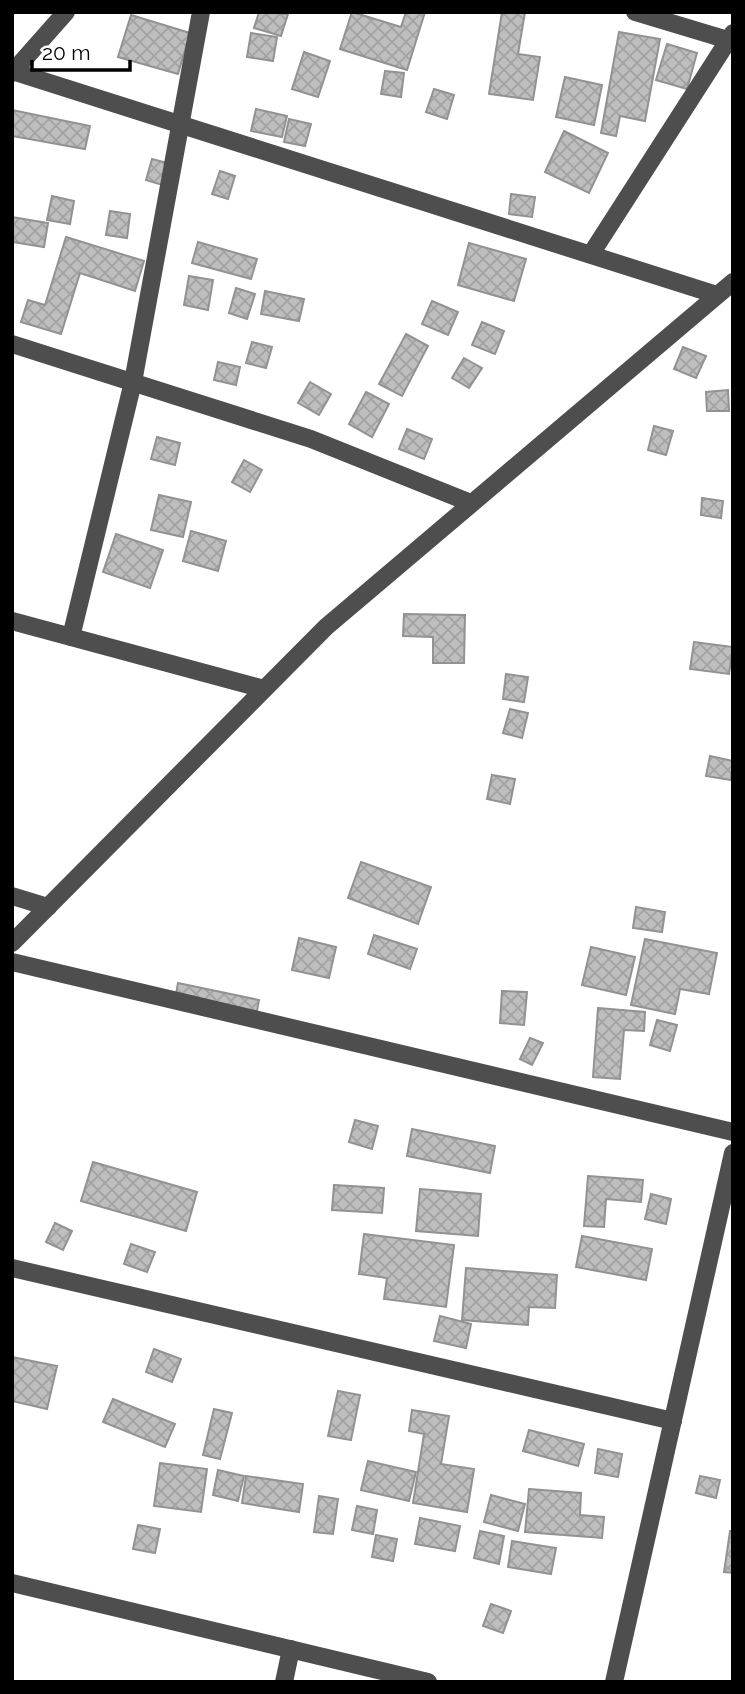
<svg xmlns="http://www.w3.org/2000/svg" width="745" height="1694" font-family="Raleway,sans-serif">
<style>
.building{fill:url(#building-cross-hatch);stroke:#929292;stroke-width:2}
.lines{fill:none;stroke-linecap:round;stroke-linejoin:round}
.minor{stroke:#4e4e4e;stroke-width:18}
</style>
<defs>
<pattern id="building-cross-hatch" width="8" height="8" patternUnits="userSpaceOnUse" patternTransform="scale(1.75)"><rect width="8" height="8" fill="#bebebe"/><path d="M0 0l8 8M0 8l8-8" fill="none" stroke="#a2a2a2"/></pattern>
</defs>
<rect width="100%" height="100%" fill="#fff"/>
<g class="building">
<polygon points="259,12 288,14 281,36 254,28"/>
<polygon points="352,12 401,27 406,12 425,12 407,70 340,49"/>
<polygon points="502,12 525,12 518,54 540,57 533,100 489,94"/>
<polygon points="131,15 190,33 178,74 118,57"/>
<polygon points="619,32 660,39 645,121 620,116 616,136 601,133"/>
<polygon points="251,33 277,37 273,61 247,57"/>
<polygon points="667,44 697,53 687,89 656,80"/>
<polygon points="304,52 330,61 318,97 292,89"/>
<polygon points="385,71 404,73 401,97 381,94"/>
<polygon points="565,77 602,85 594,125 556,117"/>
<polygon points="434,89 454,95 447,119 426,112"/>
<polygon points="256,109 287,116 282,137 251,131"/>
<polygon points="12,110 90,126 85,149 12,136"/>
<polygon points="289,119 311,124 305,146 284,142"/>
<polygon points="564,131 608,153 589,193 545,172"/>
<polygon points="152,159 171,164 166,186 146,180"/>
<polygon points="220,171 235,176 228,199 212,194"/>
<polygon points="511,194 535,197 532,217 509,214"/>
<polygon points="52,196 74,201 70,224 47,220"/>
<polygon points="110,211 130,214 127,238 106,235"/>
<polygon points="12,217 48,223 44,247 12,242"/>
<polygon points="66,237 144,261 135,291 80,273 61,334 21,322 28,300 45,305"/>
<polygon points="198,242 257,259 251,279 192,263"/>
<polygon points="469,243 526,259 514,301 458,285"/>
<polygon points="189,276 213,280 208,310 184,305"/>
<polygon points="236,288 255,294 247,319 229,313"/>
<polygon points="265,291 304,299 299,321 261,314"/>
<polygon points="432,301 458,312 448,335 422,324"/>
<polygon points="482,322 504,331 495,354 472,345"/>
<polygon points="406,334 428,346 402,396 379,384"/>
<polygon points="252,342 272,347 266,368 246,363"/>
<polygon points="683,347 706,356 696,378 674,369"/>
<polygon points="464,358 482,368 469,388 452,378"/>
<polygon points="218,362 240,367 236,385 214,380"/>
<polygon points="310,382 331,394 319,415 298,403"/>
<polygon points="728,390 729,411 707,411 706,392"/>
<polygon points="366,392 389,404 372,437 349,424"/>
<polygon points="654,426 673,431 666,455 648,450"/>
<polygon points="407,429 432,439 424,459 399,449"/>
<polygon points="157,437 180,443 175,465 151,459"/>
<polygon points="244,460 262,470 250,492 232,482"/>
<polygon points="159,495 191,502 183,537 151,530"/>
<polygon points="702,498 723,501 721,518 701,515"/>
<polygon points="191,531 226,541 218,571 183,561"/>
<polygon points="116,534 163,550 150,588 103,572"/>
<polygon points="404,614 465,615 464,663 433,663 433,637 403,636"/>
<polygon points="694,642 733,647 729,674 690,669"/>
<polygon points="506,674 528,677 524,702 503,699"/>
<polygon points="510,709 528,713 522,738 503,733"/>
<polygon points="710,756 733,761 731,780 706,776"/>
<polygon points="492,775 515,779 510,804 487,799"/>
<polygon points="361,862 431,887 418,924 348,898"/>
<polygon points="636,907 665,912 662,932 633,928"/>
<polygon points="374,935 417,949 410,969 368,954"/>
<polygon points="299,938 336,947 329,978 292,970"/>
<polygon points="645,939 717,953 709,994 680,989 675,1014 631,1005"/>
<polygon points="591,947 635,957 626,995 582,985"/>
<polygon points="178,983 259,1000 255,1022 174,1005"/>
<polygon points="502,991 527,992 524,1025 500,1023"/>
<polygon points="598,1008 645,1012 644,1031 624,1030 620,1079 593,1077"/>
<polygon points="657,1020 677,1025 670,1051 650,1045"/>
<polygon points="530,1038 543,1043 532,1065 520,1059"/>
<polygon points="355,1120 378,1126 372,1149 349,1142"/>
<polygon points="412,1129 495,1146 490,1173 407,1156"/>
<polygon points="93,1162 197,1192 186,1231 81,1201"/>
<polygon points="588,1176 643,1180 641,1202 606,1199 604,1227 584,1226"/>
<polygon points="334,1185 384,1188 382,1213 332,1210"/>
<polygon points="420,1189 481,1194 478,1236 416,1231"/>
<polygon points="651,1194 671,1199 666,1224 645,1219"/>
<polygon points="55,1223 72,1231 63,1250 46,1242"/>
<polygon points="364,1234 454,1245 446,1307 384,1299 387,1278 359,1274"/>
<polygon points="582,1236 652,1249 646,1280 576,1267"/>
<polygon points="131,1244 155,1252 147,1272 124,1264"/>
<polygon points="466,1268 557,1275 555,1308 529,1307 528,1325 462,1320"/>
<polygon points="440,1316 471,1324 466,1348 434,1341"/>
<polygon points="154,1349 181,1359 172,1382 146,1372"/>
<polygon points="12,1357 57,1366 47,1409 12,1401"/>
<polygon points="338,1391 360,1395 351,1440 328,1436"/>
<polygon points="113,1399 175,1424 165,1447 103,1422"/>
<polygon points="214,1409 232,1413 220,1459 203,1455"/>
<polygon points="412,1410 449,1416 441,1464 474,1469 467,1512 413,1503 424,1434 409,1431"/>
<polygon points="529,1430 584,1444 578,1466 523,1451"/>
<polygon points="598,1449 622,1454 618,1477 595,1473"/>
<polygon points="368,1461 416,1472 409,1501 361,1490"/>
<polygon points="160,1463 207,1469 201,1512 154,1506"/>
<polygon points="218,1470 244,1476 238,1501 213,1495"/>
<polygon points="246,1476 303,1484 299,1512 242,1503"/>
<polygon points="700,1476 720,1480 716,1498 696,1493"/>
<polygon points="529,1489 581,1493 580,1515 604,1517 602,1538 525,1532"/>
<polygon points="491,1495 525,1504 518,1531 484,1522"/>
<polygon points="319,1496 338,1499 333,1534 314,1532"/>
<polygon points="357,1506 377,1510 373,1534 352,1530"/>
<polygon points="420,1518 460,1526 455,1551 415,1544"/>
<polygon points="138,1525 160,1529 155,1553 133,1549"/>
<polygon points="480,1531 504,1536 499,1564 474,1558"/>
<polygon points="730,1531 733,1532 733,1573 724,1572"/>
<polygon points="376,1535 397,1539 393,1561 372,1557"/>
<polygon points="512,1541 556,1548 551,1574 508,1567"/>
<polygon points="491,1604 511,1611 503,1633 483,1626"/>
</g>
<g class="lines">
<g class="minor">
<polyline points="635,12 728,40"/>
<polyline points="12,71 717,295"/>
<polyline points="12,73 66,12"/>
<polyline points="591,254 733,33"/>
<polyline points="12,344 311,439 471,503"/>
<polyline points="12,621 264,689"/>
<polyline points="71,637 133,382 201,12"/>
<polyline points="12,896 48,907"/>
<polyline points="12,943 326,627 733,282"/>
<polyline points="12,962 733,1132"/>
<polyline points="12,1268 673,1421"/>
<polyline points="12,1583 428,1682"/>
<polyline points="284,1682 291,1649"/>
<polyline points="614,1682 733,1153"/>
</g>
</g>
<rect width="745" height="1694" fill="none" stroke="#000000" stroke-width="28"/>
<path d="M32 60v10h98v-10" fill="none" stroke="#000000" stroke-width="3.5"/>
<text x="42" y="60" font-size="21" fill="#000000" stroke="#ffffff" stroke-width="5" paint-order="stroke">20 m</text>
</svg>
